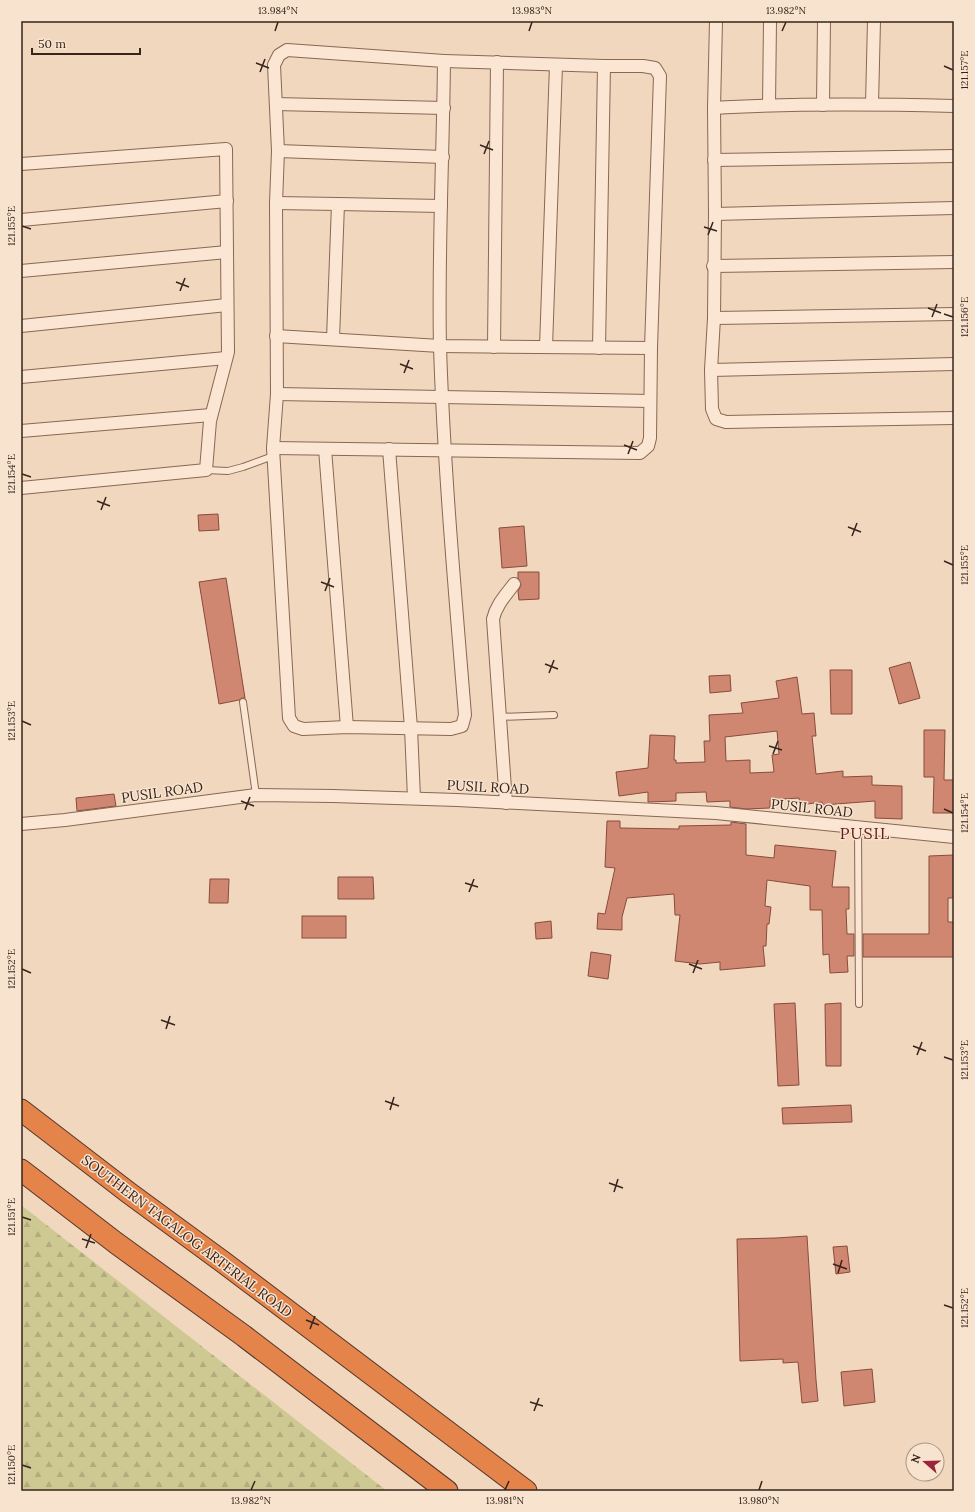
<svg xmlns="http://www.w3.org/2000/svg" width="975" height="1512" font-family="Lora,serif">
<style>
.forest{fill:url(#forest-firs)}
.building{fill:#d08772;stroke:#894b3b;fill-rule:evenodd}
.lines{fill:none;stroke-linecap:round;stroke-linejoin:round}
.lane-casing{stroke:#896756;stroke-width:8}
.street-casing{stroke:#896756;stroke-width:14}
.highway-casing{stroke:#56372b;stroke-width:23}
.lane{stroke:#fae6d2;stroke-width:6}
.street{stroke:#fae6d2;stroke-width:12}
.highway{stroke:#e4834a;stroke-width:21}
.ticks{fill:none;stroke:#37241c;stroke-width:1.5}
.labels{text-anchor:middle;stroke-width:3;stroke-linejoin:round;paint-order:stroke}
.street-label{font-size:14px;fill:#37241c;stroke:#f7e3ce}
.quarter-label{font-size:16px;letter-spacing:1px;fill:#661a19;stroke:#f7e3ce}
.neatline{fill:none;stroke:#37241c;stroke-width:1.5}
.ticks-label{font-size:10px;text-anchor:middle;fill:#37241c}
</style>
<defs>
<pattern id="forest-firs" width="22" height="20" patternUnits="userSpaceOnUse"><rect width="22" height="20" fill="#cec992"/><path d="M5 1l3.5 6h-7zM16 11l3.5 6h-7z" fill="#b2ac7d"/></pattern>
</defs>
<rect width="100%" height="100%" fill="#f0d7be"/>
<polygon class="forest" points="21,1205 387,1491 21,1491"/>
<g class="building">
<polygon points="218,514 219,530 199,531 198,515"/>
<polygon points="524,526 527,566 502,568 499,528"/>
<polygon points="518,572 539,572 539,599 519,600 518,591 521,585 518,578"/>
<polygon points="226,578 245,698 242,698 239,700 219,704 199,582"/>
<polygon points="910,662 920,698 899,704 889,668"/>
<polygon points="830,670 852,670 852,714 831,714"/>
<polygon points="730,675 731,691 710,693 709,676"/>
<path d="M797,677L802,714L814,713L816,736H812L816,774L843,771V777L872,776V785L902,786V819L875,818V801L823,805L822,802L800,805L799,798L770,800V808L746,809L730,807V801L707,802L706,792L676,793V801L648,802V792L619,796L616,772L648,768L650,735L675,736L674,760H676V763L705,762L704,741H710L709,715L743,713L741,703L779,698L776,681ZM777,731L779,754L772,755L774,772L750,773V760L726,761L725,737Z"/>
<polygon points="924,730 945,730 944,780 954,780 954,813 933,813 934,777 924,777"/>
<polygon points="114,794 116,806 77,811 76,798"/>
<polygon points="607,821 620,821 620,828 679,829 679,826 731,825 731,822 746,824 746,855 774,858 775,845 836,851 832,887 849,887 849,909 846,909 847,934 854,934 854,956 847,956 848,972 830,973 829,954 823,955 822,910 810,910 810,886 767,880 765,906 771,907 769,924 767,924 766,946 763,946 765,966 720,970 720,962 700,964 675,961 680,915 675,915 674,894 627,898 622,917 622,930 597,929 598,913 605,914 615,868 605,867"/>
<polygon points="954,855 954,898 948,898 948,922 954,922 954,957 863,957 863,934 929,934 929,856"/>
<polygon points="338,877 373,877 374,899 338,899"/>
<polygon points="210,879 229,879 228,903 209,903"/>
<rect x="302" y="916" width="44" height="22"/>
<polygon points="551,921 552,938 536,939 535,923"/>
<polygon points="591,952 611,955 608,979 588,976"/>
<polygon points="795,1003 799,1085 778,1086 774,1004"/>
<polygon points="841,1003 841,1066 826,1066 825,1004"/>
<polygon points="851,1105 852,1122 783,1124 782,1108"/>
<polygon points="807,1236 816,1380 818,1401 802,1403 798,1362 783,1363 783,1359 740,1361 737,1239 776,1238"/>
<polygon points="847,1246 850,1272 836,1274 833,1247"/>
<polygon points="872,1369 875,1402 844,1406 841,1372"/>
</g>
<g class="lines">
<defs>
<g id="lane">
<polyline points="206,470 228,471 243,467 273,456"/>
<polyline points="243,702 256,795"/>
<polyline points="499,717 554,715"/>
<polyline points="858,828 859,1004"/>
</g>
<g id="street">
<polyline points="716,21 714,108 715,214 714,318 711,370 712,409 716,419 726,422 954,418"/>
<path d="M287,50L444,61C443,156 438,252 440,347C444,470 455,592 465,715L462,726L451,729L347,727L303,729L294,726L289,718L273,448L277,394L276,203L278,151L274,65L279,55Z"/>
<polyline points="276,104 444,108"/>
<polyline points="872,104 874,21"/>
<polyline points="769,105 770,21"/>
<polyline points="823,105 824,21"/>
<path d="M714,108C794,103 874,104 954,106"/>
<polyline points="278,151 443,157"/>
<polyline points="714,160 954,156"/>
<polyline points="21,164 226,149 228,352 210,421 206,470 21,488"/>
<polyline points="276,203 338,204 333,339"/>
<polyline points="338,204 441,206"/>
<polyline points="715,214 954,208"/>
<polyline points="21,220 227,201"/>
<polyline points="713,266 954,262"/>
<polyline points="21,271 227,252"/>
<polyline points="714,318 954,314"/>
<polyline points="21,326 227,305"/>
<polyline points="276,336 440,346 651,348"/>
<polyline points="494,347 497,62"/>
<polyline points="546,347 556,65"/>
<polyline points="599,348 604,66"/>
<polyline points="711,370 954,364"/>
<polyline points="21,377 226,358"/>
<polyline points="277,394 650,401"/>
<polyline points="21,431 211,415"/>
<polyline points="273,448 640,453 648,446 650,438 651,348 660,76 655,68 643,66 604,66 444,61"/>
<polyline points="325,449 347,727"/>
<polyline points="389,449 411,728 414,798"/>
<path d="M506,803L493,619C496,605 506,595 514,584"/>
<polyline points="21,824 65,820 256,795 333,796 457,800 716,813 954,837"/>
</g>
<g id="highway">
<polyline points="21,1110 129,1193 223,1262 526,1491"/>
<polyline points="21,1170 116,1243 244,1336 447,1491"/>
</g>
</defs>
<use href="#lane" class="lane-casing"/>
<use href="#street" class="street-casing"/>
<use href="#highway" class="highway-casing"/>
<use href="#lane" class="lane"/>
<use href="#street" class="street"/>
<use href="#highway" class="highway"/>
</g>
<path class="ticks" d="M275,31L278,22M529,31L532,22M782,31L786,22M256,63L269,68M944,66L953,70M260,72L265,59M480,145L493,150M484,154L489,141M22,226L31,229M704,227L717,231M708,235L713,222M176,282L189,287M180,291L185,278M928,308L941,313M944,314L953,317M932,317L937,304M400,364L413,369M404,373L409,360M624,445L637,450M628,454L633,441M22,474L31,477M97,501L110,506M101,510L106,497M848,527L861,532M852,536L857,523M944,561L953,565M321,582L334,587M325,591L330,578M545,664L558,669M549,673L554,660M22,721L31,725M769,746L782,750M773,754L778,741M241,801L254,806M944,809L953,813M245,810L250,797M465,883L478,887M469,892L474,879M689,964L702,969M22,969L31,973M693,973L698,960M161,1020L175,1025M166,1029L170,1016M913,1046L926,1051M917,1055L922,1042M944,1057L953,1060M385,1101L399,1106M390,1110L394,1097M609,1183L623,1188M614,1192L618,1179M22,1217L31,1220M82,1239L95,1243M86,1248L91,1234M833,1264L847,1269M838,1273L842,1260M944,1305L953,1308M306,1320L319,1325M310,1329L315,1316M530,1402L543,1406M534,1411L539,1398M22,1465L31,1468M251,1490L255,1481M505,1490L509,1481M759,1490L762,1481"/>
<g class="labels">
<g class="street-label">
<text transform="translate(488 787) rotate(3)" y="5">PUSIL ROAD</text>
<text transform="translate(162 792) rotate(-8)" y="5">PUSIL ROAD</text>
<text transform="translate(812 808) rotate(6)" y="5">PUSIL ROAD</text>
<text transform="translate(187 1236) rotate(37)" y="5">SOUTHERN TAGALOG ARTERIAL ROAD</text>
</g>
<g class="quarter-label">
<text x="865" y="839">PUSIL</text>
</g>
</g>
<rect width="975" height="1512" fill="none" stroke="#f7e3ce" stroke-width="44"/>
<g transform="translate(925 1462) rotate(290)"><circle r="19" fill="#f7e3ce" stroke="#aa9787"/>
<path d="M0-3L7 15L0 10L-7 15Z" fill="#9a243b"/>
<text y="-6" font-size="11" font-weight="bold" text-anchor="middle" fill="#37241c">N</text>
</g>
<path d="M32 48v6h108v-6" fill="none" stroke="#37241c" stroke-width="2"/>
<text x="38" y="48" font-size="12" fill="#37241c" stroke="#f7e3ce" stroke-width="3" paint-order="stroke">50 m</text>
<rect x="22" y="22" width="931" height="1468" class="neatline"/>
<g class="ticks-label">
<text x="278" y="14">13.984°N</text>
<text x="532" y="14">13.983°N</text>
<text x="786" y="14">13.982°N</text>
<text transform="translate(964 70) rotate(-90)" y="4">121.157°E</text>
<text transform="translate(11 226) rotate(-90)" y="4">121.155°E</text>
<text transform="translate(964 317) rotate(-90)" y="4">121.156°E</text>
<text transform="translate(11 474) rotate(-90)" y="4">121.154°E</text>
<text transform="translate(964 565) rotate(-90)" y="4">121.155°E</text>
<text transform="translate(11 721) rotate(-90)" y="4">121.153°E</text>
<text transform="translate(964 813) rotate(-90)" y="4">121.154°E</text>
<text transform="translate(11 969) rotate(-90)" y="4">121.152°E</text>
<text transform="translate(964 1060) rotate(-90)" y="4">121.153°E</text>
<text transform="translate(11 1217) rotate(-90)" y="4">121.151°E</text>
<text transform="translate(964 1308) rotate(-90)" y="4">121.152°E</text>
<text transform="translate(11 1465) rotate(-90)" y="4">121.150°E</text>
<text x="251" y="1504">13.982°N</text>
<text x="505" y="1504">13.981°N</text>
<text x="759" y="1504">13.980°N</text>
</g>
</svg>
